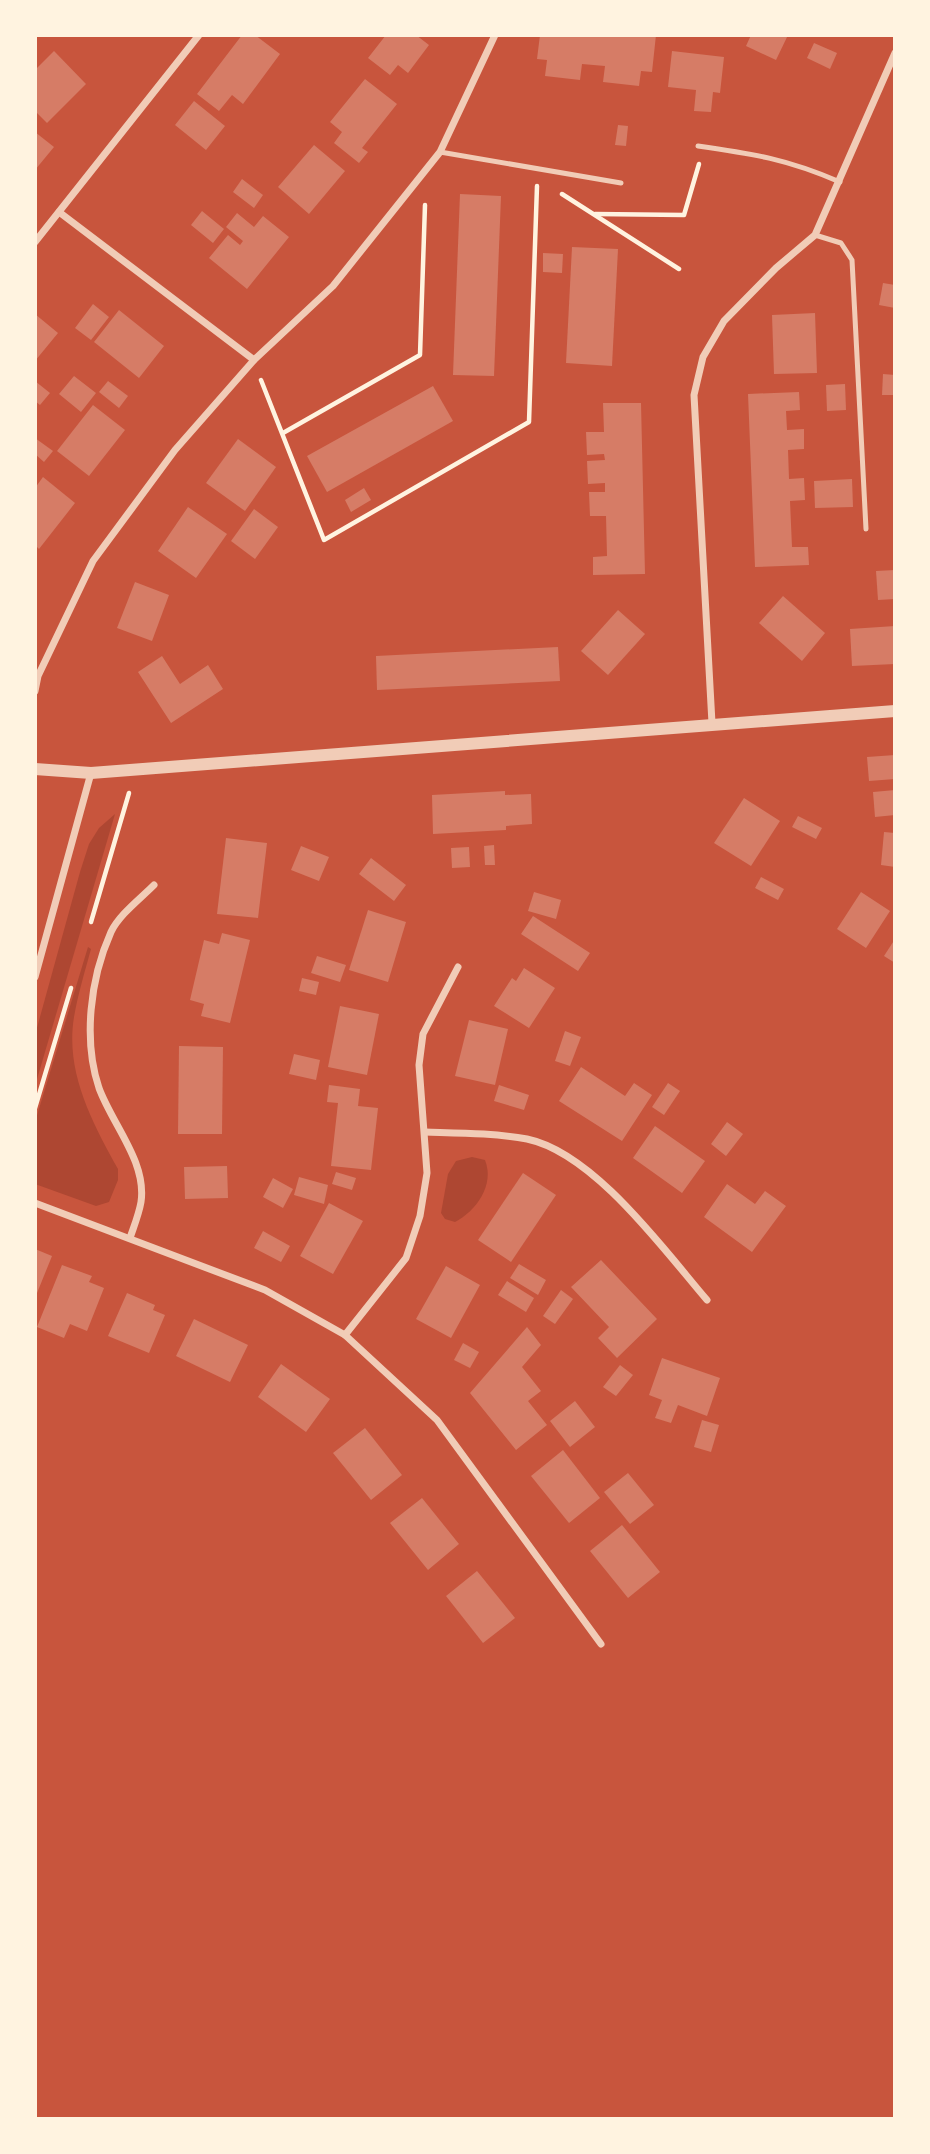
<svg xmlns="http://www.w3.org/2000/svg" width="930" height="2154" font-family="Inter,sans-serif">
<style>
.green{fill:#ae4732}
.building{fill:#d67c66}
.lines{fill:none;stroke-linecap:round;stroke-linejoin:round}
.path{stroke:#fff3e0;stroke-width:4.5}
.service{stroke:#f1ccb7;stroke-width:5}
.minor{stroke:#f1ccb7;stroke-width:7}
.tertiary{stroke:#f1ccb7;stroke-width:12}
</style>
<rect width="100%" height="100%" fill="#c8553d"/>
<g class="green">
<polygon points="115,814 35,1086 35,1035 80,872 89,844 99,828"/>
<path d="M88,947L91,949C85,971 78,994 74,1017C65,1072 92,1122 118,1169V1180L109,1202L96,1206L35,1184V1122Z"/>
<path d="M472,1157L485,1160C495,1185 476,1211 455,1222L445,1219L441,1213L448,1174L456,1161Z"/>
</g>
<g class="building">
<polygon points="242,35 255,35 280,54 243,104 232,95 219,111 197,94"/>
<polygon points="386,35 416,35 429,45 408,73 398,65 390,75 368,58"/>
<polygon points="540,35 656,35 652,72 641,71 639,86 603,82 605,66 582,64 580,80 545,76 547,60 537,59"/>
<polygon points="751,35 788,35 776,60 746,46"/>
<polygon points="814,43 837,53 830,69 807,58"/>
<polygon points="54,51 86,84 47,123 35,111 35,70"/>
<polygon points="672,51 724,57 720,93 713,92 711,112 694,111 696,90 668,87"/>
<polygon points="365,79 397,104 362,148 368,152 359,163 334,143 342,132 330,122"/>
<polygon points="194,101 225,126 206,150 175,125"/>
<polygon points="618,125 628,126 626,146 615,145"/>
<polygon points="35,132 54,147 35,170"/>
<polygon points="314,145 345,171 309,214 278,187"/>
<polygon points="242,179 263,195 254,208 233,192"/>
<polygon points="460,194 501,196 494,376 453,375"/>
<polygon points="202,211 224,229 213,243 191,225"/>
<polygon points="237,213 254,227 263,216 289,237 247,289 209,258 228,235 240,245 243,241 226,227"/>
<polygon points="572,247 618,249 612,366 566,363"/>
<polygon points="543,253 563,254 562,273 543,272"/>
<polygon points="883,283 895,285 895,308 879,305"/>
<polygon points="93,304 109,317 91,340 75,328"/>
<polygon points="119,310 164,346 139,378 94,342"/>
<polygon points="815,313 817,373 774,374 772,315"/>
<polygon points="35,314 58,333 35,361"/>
<polygon points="883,374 895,375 895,395 882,395"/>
<polygon points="74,376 96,393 81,412 59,394"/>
<polygon points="35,381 50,393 40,405 35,401"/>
<polygon points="108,381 128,396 119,408 99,392"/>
<polygon points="845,384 846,410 827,411 826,385"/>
<polygon points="433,386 453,421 327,492 307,456"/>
<polygon points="799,392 800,410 786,411 787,430 804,429 804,449 788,450 789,479 804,478 805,500 790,501 792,547 808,547 809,565 755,567 748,394"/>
<polygon points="603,403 641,403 645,574 593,575 593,557 607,556 606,516 590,516 589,492 605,492 605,483 588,484 587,461 605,460 604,454 587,455 586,432 604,432"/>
<polygon points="93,405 125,430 89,476 57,451"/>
<polygon points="35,438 53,451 44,462 35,454"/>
<polygon points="238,439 276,467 245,511 206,483"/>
<polygon points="43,477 75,503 39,549 35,545 35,488"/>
<polygon points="852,479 853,507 815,508 814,481"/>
<polygon points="364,488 371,500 351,512 345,500"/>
<polygon points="188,507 227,534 196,578 158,551"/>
<polygon points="254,509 278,527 255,559 231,541"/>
<polygon points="895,570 895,599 878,600 876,571"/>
<polygon points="135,582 169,595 152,641 117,628"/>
<polygon points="783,596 825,633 802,661 759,623"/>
<polygon points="618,610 645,634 608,675 581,651"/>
<polygon points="895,626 895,664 852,666 850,629"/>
<polygon points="558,647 560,681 377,690 376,656"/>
<polygon points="162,656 180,684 208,665 223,689 171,723 138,672"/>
<polygon points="895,755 895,779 869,781 867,757"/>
<polygon points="895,790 895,815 875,817 873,792"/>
<polygon points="505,791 505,795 531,794 532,824 506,826 506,830 433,834 432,795"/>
<polygon points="744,798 780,821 751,866 714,843"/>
<polygon points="798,816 822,828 816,839 792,827"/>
<polygon points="884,832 895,833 895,867 881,865"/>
<polygon points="226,838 267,843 258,918 217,914"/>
<polygon points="494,845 495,865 485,865 484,846"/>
<polygon points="301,846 329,857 319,881 291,870"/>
<polygon points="469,847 470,867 452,868 451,848"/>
<polygon points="371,858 406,885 394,901 359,874"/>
<polygon points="761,877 784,889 778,900 755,888"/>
<polygon points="534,892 561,900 556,919 528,911"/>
<polygon points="861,892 890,911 866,948 837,929"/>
<polygon points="368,910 406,922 388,982 349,970"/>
<polygon points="533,916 590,953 578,971 521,934"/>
<polygon points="222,933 250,940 230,1023 201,1016 204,1004 190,1000 204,940 219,944"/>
<polygon points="895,939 895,963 884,956"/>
<polygon points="317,956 346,965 340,982 311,973"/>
<polygon points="524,968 555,988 529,1028 494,1006 512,978 516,981"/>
<polygon points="302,978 319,982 316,995 299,991"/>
<polygon points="340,1006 379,1014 367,1075 328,1067"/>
<polygon points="469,1020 508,1029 495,1085 455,1076"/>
<polygon points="565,1031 581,1037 570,1066 555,1061"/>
<polygon points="179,1046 223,1047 222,1134 178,1134"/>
<polygon points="294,1054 320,1060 316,1080 289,1074"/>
<polygon points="581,1067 625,1096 634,1083 652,1095 622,1141 559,1101"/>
<polygon points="668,1083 680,1091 664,1115 652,1107"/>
<polygon points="329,1085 360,1089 358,1106 378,1108 371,1170 331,1166 338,1103 327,1102"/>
<polygon points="499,1085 529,1095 524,1110 494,1101"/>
<polygon points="727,1122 743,1134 726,1156 711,1144"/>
<polygon points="655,1126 705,1161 682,1193 633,1158"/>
<polygon points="227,1166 228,1198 185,1199 184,1167"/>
<polygon points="336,1172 356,1178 352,1190 332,1184"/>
<polygon points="523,1173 556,1195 511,1262 478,1240"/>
<polygon points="299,1177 328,1185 324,1204 294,1195"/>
<polygon points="273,1178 293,1189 283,1208 263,1197"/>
<polygon points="727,1184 755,1204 765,1191 786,1206 752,1252 704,1217"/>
<polygon points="329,1203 363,1221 333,1274 300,1256"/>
<polygon points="263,1231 290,1246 281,1262 254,1248"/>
<polygon points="35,1249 52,1256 35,1298"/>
<polygon points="601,1260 657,1319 617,1358 598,1338 609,1327 571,1287"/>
<polygon points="519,1264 546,1280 538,1295 510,1278"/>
<polygon points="62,1265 92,1276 89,1282 104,1288 87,1331 70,1324 64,1338 37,1327"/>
<polygon points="446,1266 480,1285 451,1338 416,1319"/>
<polygon points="507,1281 534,1298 526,1312 498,1295"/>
<polygon points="561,1290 573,1299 555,1324 543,1316"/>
<polygon points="127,1293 155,1305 153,1310 165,1315 149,1353 108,1336"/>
<polygon points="194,1319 248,1345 230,1382 176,1356"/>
<polygon points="527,1327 541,1345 522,1367 541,1391 528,1401 547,1425 516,1450 470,1393"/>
<polygon points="463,1343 479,1352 470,1368 454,1360"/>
<polygon points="662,1358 720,1378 707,1416 678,1405 671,1423 655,1418 662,1400 649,1395"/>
<polygon points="281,1364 330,1399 306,1432 258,1397"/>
<polygon points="620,1365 633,1375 616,1396 603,1387"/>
<polygon points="575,1401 595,1427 570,1447 550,1421"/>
<polygon points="702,1420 719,1425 711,1452 694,1447"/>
<polygon points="365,1428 402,1475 371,1500 333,1453"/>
<polygon points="563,1450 600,1498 569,1523 531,1476"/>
<polygon points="628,1473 654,1505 630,1524 604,1492"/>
<polygon points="422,1498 459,1544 428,1570 390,1523"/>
<polygon points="622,1525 660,1572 628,1598 590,1551"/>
<polygon points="477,1571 515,1618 483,1643 446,1596"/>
</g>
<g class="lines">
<g class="path">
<polyline points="562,194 679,269"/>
<polyline points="595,214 684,215 699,164"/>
<polyline points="261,380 324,540 529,422 537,186"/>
<polyline points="283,433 420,355 425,205"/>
<polyline points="91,922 129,793"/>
<polyline points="35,1108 71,988"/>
</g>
<g class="service">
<path d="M698,146C754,154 787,159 840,182"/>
<polyline points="440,152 621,183"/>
<polyline points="815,235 841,243 852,260 866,529"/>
</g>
<g class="minor">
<polyline points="59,212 254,360"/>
<polyline points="35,242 199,35"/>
<polyline points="35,691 38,676 93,561 175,450 254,360 333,286 440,152 495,35"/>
<polyline points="712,723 694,395 703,357 724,321 776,268 815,235 895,53"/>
<polyline points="35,977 91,773"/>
<path d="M425,1132C459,1133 494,1133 527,1139C594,1153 664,1250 707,1300"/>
<polyline points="35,1203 265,1290 345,1335 437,1420 601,1644"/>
<path d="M130,1238C134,1226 139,1214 141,1202C147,1162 112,1124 99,1088C83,1040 90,979 111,932C119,915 140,899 154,885"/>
<polyline points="345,1335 406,1258 420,1216 427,1173 419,1065 423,1034 458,967"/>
</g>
<polyline class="tertiary" points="35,769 91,773 895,711"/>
</g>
<rect width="930" height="2154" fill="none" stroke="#fff3e0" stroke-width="74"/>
</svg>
